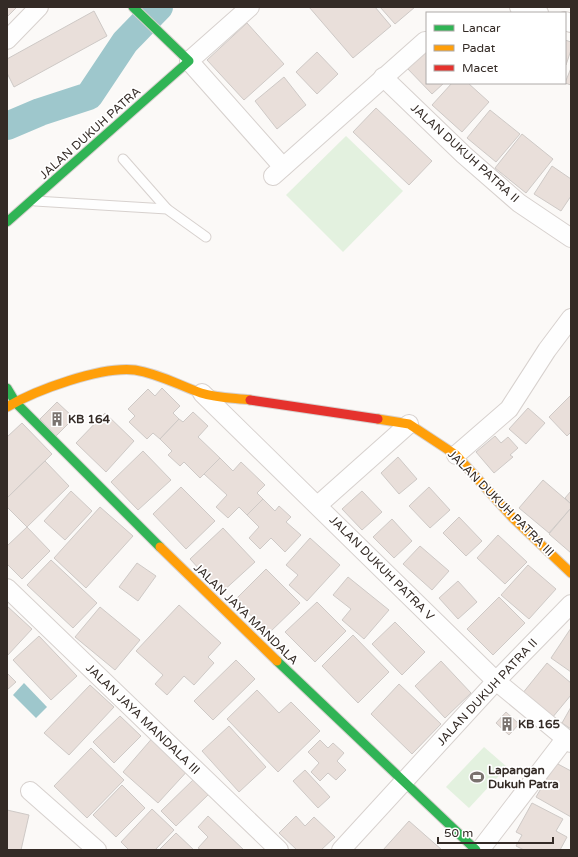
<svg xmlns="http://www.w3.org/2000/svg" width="578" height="857" font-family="'Varela Round',sans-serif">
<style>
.green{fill:#e3f1df}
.water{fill:#9ec7cc}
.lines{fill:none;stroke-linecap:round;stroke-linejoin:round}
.river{stroke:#9ec7cc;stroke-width:28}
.building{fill:#e9dfda;stroke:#cec9c6}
.lane-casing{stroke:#d7d1ce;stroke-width:11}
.street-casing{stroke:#d7d1ce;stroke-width:20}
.fast-casing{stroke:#d7d1ce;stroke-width:11}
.slow-casing{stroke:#d7d1ce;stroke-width:11}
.jam-casing{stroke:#d7d1ce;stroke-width:11}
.lane{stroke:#fefefe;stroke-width:9}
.street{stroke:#fefefe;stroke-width:18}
.fast{stroke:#30b455;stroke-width:9}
.slow{stroke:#ff9f0a;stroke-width:9}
.jam{stroke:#e5322d;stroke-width:9}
.labels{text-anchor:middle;stroke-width:3.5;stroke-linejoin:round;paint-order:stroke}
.street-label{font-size:12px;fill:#342b26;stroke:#fff}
.poi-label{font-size:12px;font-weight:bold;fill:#342b26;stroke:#fff;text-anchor:start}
</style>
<rect width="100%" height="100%" fill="#fbf9f7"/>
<g class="green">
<polygon points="346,136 403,191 343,252 286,195"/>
<polygon points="484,747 507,767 469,808 446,787"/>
</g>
<polygon class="water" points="24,683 47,707 36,718 13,695"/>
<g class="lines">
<polyline class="river" points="7,126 40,112 89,96 125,42 159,7"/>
</g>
<g class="building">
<polygon points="7,7 17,7 7,17"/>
<polygon points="309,7 375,7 391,26 353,58"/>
<polygon points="380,7 415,7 395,24"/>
<polygon points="94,11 107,36 14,87 7,73 7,59"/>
<polygon points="247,23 284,64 244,100 207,60"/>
<polygon points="565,40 571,42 571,50 566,65"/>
<polygon points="427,46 427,83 444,83 432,94 406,67"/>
<polygon points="317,52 338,74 317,94 296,72"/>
<polygon points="571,68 571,85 565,83"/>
<polygon points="284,77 306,105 277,129 255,101"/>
<polygon points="452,83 468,83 489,102 462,132 432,105"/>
<polygon points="376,108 432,161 409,185 353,132"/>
<polygon points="490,110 520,134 496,162 467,138"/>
<polygon points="522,134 553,159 526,193 495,168"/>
<polygon points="552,166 571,179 571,196 561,211 534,194"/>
<polygon points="162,388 180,406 173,413 179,419 160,439 153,433 147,439 129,422 135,416 128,409 148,389 155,396"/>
<polygon points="571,395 571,432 567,436 549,417"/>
<polygon points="57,402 74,418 56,436 40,419"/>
<polygon points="528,408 545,423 526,444 509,429"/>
<polygon points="193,412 208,426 198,437 220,458 200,478 184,462 180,466 168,455 172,451 160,439 179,419 183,422"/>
<polygon points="105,413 134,441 106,472 76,443"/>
<polygon points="22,423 52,454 7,498 7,437"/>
<polygon points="495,436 501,443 508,437 518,448 510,455 513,457 494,473 476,452"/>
<polygon points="143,451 171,480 138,510 111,482"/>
<polygon points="398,457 417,479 399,494 381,473"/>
<polygon points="220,458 233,471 241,462 265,485 257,493 263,499 247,515 239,507 228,518 216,507 227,495 204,474"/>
<polygon points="45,461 69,486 27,527 7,507 7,498"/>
<polygon points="543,480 571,504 571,508 549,533 519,508"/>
<polygon points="181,487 215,521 186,549 153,514"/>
<polygon points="429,487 450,510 430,528 409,506"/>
<polygon points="71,491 92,511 65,540 44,521"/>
<polygon points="362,491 382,512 362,530 342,509"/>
<polygon points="571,491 571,504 565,498"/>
<polygon points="263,499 275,511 279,506 291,517 286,522 301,535 285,552 271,538 260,549 249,538 259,527 247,515"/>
<polygon points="100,507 133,536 86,588 54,558"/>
<polygon points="571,508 571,553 549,534"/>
<polygon points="459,517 482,541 466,556 443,533"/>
<polygon points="392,519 412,541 394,558 373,537"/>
<polygon points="27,527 50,551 22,579 7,564 7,546"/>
<polygon points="223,528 255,562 221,593 190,559"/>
<polygon points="498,535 527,562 505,584 477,558"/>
<polygon points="310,538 340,565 307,601 289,585 298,575 286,565"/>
<polygon points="420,546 449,571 432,590 403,564"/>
<polygon points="51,560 97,603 73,628 27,585"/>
<polygon points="137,563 156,576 138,601 119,587"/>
<polygon points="528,565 556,589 529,619 501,595"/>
<polygon points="266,569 300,603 269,633 235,600"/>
<polygon points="348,577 389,610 364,639 342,620 351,609 333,595"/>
<polygon points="458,581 477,602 458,619 439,598"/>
<polygon points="499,597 525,623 493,655 467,629"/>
<polygon points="317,602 346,631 315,662 285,632"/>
<polygon points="179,605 221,643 208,657 214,663 194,685 184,676 167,695 155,684 163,675 136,651"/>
<polygon points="7,606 32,629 7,656"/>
<polygon points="100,607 140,640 115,670 75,637"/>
<polygon points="395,622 425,652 402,675 372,644"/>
<polygon points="571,628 571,672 551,658"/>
<polygon points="353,635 389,672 358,703 322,666"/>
<polygon points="39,636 77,676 51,700 13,660"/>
<polygon points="236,660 255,679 213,720 194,701"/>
<polygon points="441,661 471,693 445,718 415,686"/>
<polygon points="547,663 571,683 571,695 552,718 522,694"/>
<polygon points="7,673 16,682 7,690"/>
<polygon points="399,684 441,724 412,754 371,714"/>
<polygon points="90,685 114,707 69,755 44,733"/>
<polygon points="257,690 279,713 291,702 320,731 278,772 227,719"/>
<polygon points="571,707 571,729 562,723"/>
<polygon points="506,712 519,724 509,735 496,723"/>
<polygon points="120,716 141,736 114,763 93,742"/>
<polygon points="229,726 266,767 239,792 202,751"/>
<polygon points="155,735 191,767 158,803 123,772"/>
<polygon points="320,740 328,748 333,743 344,753 337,761 346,770 336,780 328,773 320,781 311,772 319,763 308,752"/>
<polygon points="91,748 124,780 87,818 54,786"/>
<polygon points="556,763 571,771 571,817 536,797"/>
<polygon points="305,770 330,797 318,808 293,781"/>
<polygon points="195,778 210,793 176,826 161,811"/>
<polygon points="122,785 145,808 116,837 93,815"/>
<polygon points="532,803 563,819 556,831 567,837 560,850 524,850 516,846 522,835 516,832"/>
<polygon points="152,809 174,830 155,850 129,850 121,842"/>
<polygon points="7,810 29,815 21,850 7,850"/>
<polygon points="208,816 244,850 201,850 198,848 208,837 198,827"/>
<polygon points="296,816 305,826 314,817 335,837 321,850 297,850 279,833"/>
<polygon points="409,821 442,850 383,850"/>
<polygon points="176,833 194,850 159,850"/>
</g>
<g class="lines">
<defs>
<g id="lane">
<polyline points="123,159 167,209"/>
<polyline points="35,201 167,209 206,237"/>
</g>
<g id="street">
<polyline points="250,7 189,61 283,167"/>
<polyline points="519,7 539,13"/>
<polyline points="565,21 571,23"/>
<polyline points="7,40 39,7"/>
<polyline points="383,77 464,155 519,203 571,238"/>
<polyline points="273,176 425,41"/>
<polyline points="202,393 496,681 571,743"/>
<polyline points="456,455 509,409 547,350 571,318"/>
<polyline points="318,505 409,424"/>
<polyline points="7,588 279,850"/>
<polyline points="30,791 97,850"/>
<polyline points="341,850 496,681 571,604"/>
<polyline points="480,850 565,739"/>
</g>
<g id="fast">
<polyline points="7,222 189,61 133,7"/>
<polyline points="7,388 16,403 160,547"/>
<polyline points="277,661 476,850"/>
</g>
<g id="slow">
<path d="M7,407C36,390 101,366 135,370C160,374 178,385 201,393C216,398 234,398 250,400"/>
<polyline points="378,419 409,424 456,455 513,518 571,573"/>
<polyline points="160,547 277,661"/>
</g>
<polyline id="jam" points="250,400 378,419"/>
</defs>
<use href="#lane" class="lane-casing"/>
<use href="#street" class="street-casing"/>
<use href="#fast" class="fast-casing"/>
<use href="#slow" class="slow-casing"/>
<use href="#jam" class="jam-casing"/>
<use href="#lane" class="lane"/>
<use href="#street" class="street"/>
<use href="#fast" class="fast"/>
<use href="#slow" class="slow"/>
<use href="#jam" class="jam"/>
</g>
<defs>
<symbol id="building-bare" viewBox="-9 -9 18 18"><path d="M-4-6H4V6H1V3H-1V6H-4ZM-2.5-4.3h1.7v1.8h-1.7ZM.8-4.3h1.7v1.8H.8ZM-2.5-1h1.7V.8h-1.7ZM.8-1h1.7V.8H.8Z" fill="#7a736f" stroke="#fff" stroke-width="2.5" paint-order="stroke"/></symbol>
<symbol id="stadium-bare" viewBox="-9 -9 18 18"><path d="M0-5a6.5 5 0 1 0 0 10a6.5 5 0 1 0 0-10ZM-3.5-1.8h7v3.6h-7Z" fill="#7a736f" stroke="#fff" stroke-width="2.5" paint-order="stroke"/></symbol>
</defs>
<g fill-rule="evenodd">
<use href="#building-bare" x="47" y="409" width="20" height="20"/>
<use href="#building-bare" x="497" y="714" width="20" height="20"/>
<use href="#stadium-bare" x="467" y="767" width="20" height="20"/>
</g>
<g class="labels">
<g class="street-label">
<text transform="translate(90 133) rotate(-42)" y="4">JALAN DUKUH PATRA</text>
<text transform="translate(465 153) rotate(42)" y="4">JALAN DUKUH PATRA II</text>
<text transform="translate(501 503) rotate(45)" y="4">JALAN DUKUH PATRA III</text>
<text transform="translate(382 568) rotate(45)" y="4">JALAN DUKUH PATRA V</text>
<text transform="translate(246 614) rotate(44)" y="4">JALAN JAYA MANDALA</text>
<text transform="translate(487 692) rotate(-47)" y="4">JALAN DUKUH PATRA II</text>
<text transform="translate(143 719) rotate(44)" y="4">JALAN JAYA MANDALA III</text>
</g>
<g class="poi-label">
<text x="68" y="423">KB 164</text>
<text x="518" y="728">KB 165</text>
<text x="488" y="774">Lapangan<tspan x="488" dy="14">Dukuh Patra</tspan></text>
</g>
</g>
<rect width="578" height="857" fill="none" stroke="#342b26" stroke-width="16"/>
<rect x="426" y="12" width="140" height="72" fill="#ffffff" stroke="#aeaaa8"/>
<rect x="434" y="25" width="20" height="6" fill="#30b455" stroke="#aeaaa8"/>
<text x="462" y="32" font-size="12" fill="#342b26">Lancar</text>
<rect x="434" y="45" width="20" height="6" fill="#ff9f0a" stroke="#aeaaa8"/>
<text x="462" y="52" font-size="12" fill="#342b26">Padat</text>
<rect x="434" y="65" width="20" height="6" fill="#e5322d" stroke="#aeaaa8"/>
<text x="462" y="72" font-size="12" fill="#342b26">Macet</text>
<path d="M438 837v6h115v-6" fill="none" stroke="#342b26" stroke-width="2"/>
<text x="444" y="837" font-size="12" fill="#342b26" stroke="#ffffff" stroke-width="3" paint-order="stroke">50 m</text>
</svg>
